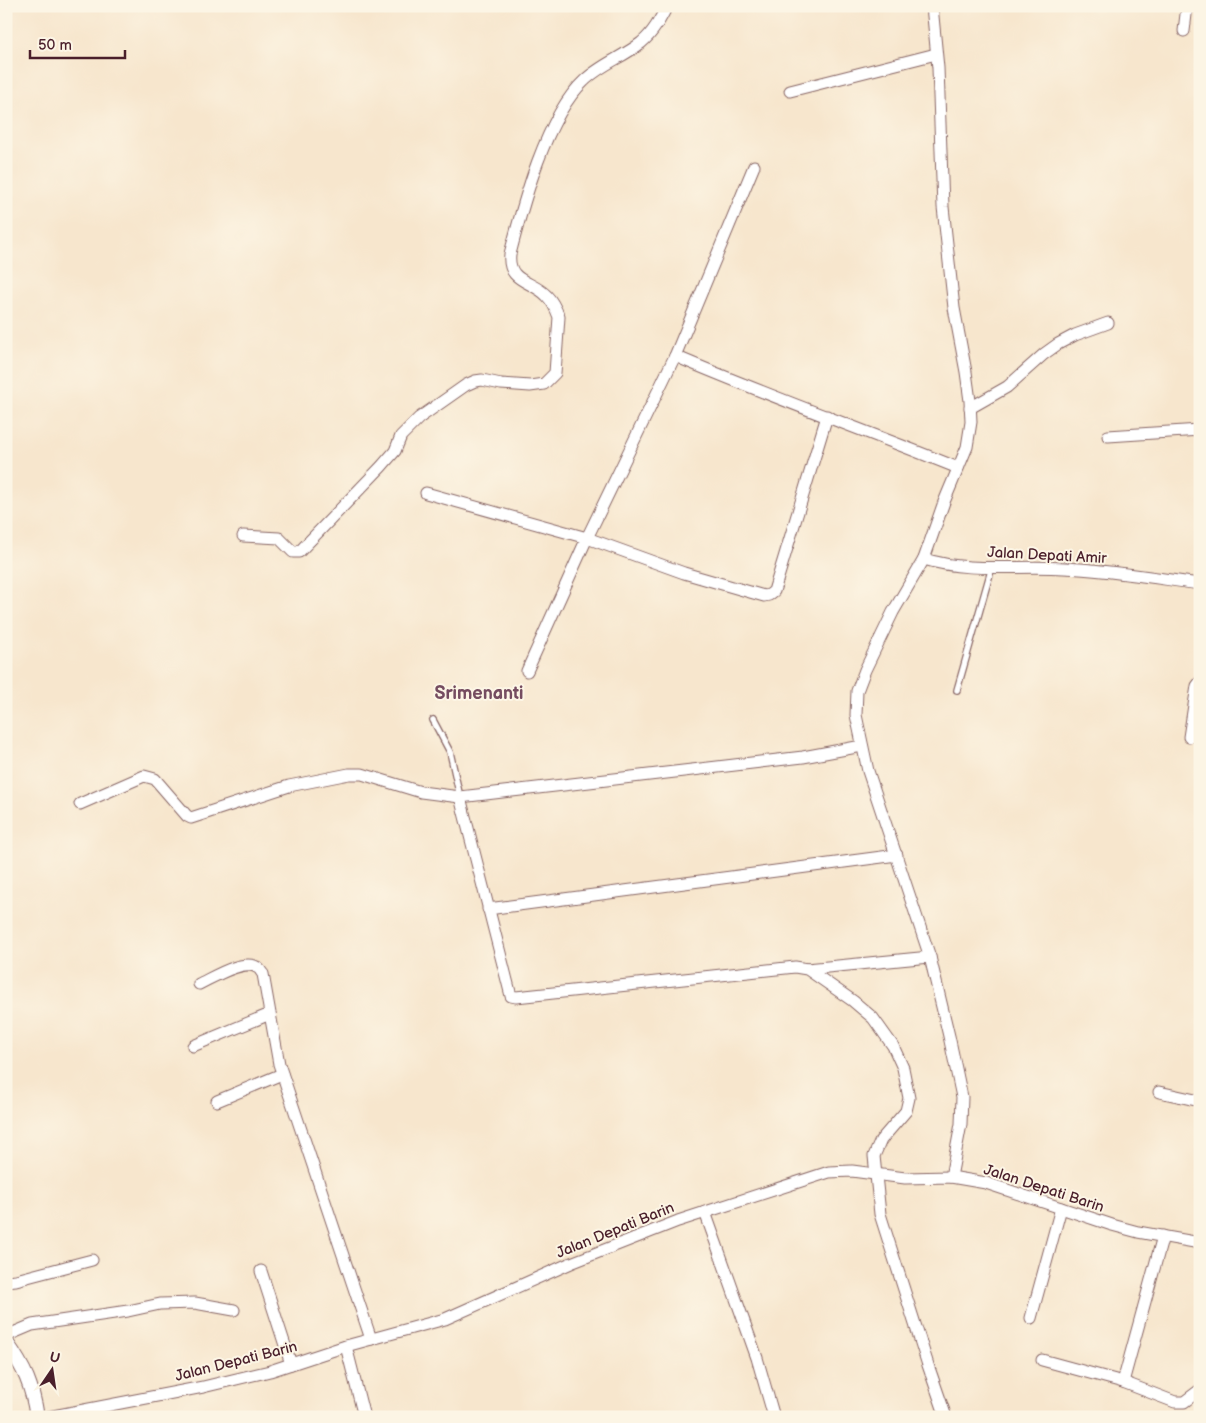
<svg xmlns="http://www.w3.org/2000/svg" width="1206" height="1423" font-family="'Balsamiq Sans',sans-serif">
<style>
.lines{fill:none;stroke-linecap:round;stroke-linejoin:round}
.service-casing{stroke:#876564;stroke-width:8}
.minor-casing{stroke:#876564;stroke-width:13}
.tertiary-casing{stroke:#876564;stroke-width:16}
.service{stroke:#fff;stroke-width:5.5}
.minor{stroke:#fff;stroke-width:11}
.tertiary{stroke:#fff;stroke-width:14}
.labels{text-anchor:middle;stroke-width:4;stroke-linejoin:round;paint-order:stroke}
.street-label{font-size:15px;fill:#4a1f2b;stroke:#fcf5e5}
.quarter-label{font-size:18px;font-weight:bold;fill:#754c60;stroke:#fcf5e5}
</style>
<rect width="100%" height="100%" fill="#fcf5e5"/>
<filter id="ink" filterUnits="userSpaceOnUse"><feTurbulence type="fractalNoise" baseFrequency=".02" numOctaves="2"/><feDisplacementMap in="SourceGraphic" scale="10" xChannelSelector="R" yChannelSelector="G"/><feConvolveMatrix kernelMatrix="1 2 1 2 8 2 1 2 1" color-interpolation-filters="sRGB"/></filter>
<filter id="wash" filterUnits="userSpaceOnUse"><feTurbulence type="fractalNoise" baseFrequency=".0096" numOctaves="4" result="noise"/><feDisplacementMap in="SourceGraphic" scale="20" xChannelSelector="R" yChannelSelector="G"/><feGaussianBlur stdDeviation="1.12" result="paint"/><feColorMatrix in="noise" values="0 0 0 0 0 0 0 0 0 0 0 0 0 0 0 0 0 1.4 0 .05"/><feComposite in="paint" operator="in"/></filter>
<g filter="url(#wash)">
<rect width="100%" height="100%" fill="#f7e6cd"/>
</g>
<g filter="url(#ink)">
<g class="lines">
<defs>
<g id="service">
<polyline points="957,690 992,567"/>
<polyline points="433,720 450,752 460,797"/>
</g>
<g id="minor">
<polyline points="932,6 938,68 943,207 954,308 966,372 970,401 971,422 967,447 944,502 924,559 893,612 865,670 857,691 856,715 868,771 930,957 949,1036 962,1097 961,1124 951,1177"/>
<polyline points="1184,31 1187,6"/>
<polyline points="790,91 936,54"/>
<path d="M675,356C768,396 864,430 958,468"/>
<polyline points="970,408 1007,387 1044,354 1058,344 1075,335 1108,323"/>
<polyline points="1108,436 1200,430"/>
<polyline points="426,493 587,538 684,573 750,592 764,596 769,595 774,591 827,416"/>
<path d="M243,536L279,538L293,552H299L381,467L395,451L401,436L419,418L466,385L475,381L482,380L501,384L530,386L544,384L555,373L559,317C556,309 553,302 547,296C532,280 507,283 510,254C523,204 546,116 584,81C600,65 623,57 641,43C653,33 660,20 667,6"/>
<path d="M924,559C969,573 1017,565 1064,568C1109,570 1155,578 1200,584"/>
<polyline points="527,671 587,538 675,356 754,166"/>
<polyline points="1189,737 1197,686 1200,682"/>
<polyline points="460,797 511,996 516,997 795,967 807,969 853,1001 873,1018 893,1046 903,1068 909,1098 906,1111 881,1140 874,1156 880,1214 928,1365 946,1417"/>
<polyline points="80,804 144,776 155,779 187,816 191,818 289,786 349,774 362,774 421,792 460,797 803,757 862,746"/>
<polyline points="488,909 897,855"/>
<polyline points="807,969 930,957"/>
<path d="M199,984C212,978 245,957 258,968C260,969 261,972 263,974L279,1064L371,1339"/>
<polyline points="193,1046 270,1014"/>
<polyline points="1159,1092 1200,1101"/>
<polyline points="217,1101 282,1074"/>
<polyline points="705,1212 757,1358 774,1417"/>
<polyline points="261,1271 291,1364"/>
<polyline points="6,1281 16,1280 92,1260"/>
<polyline points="1031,1318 1061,1208"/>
<polyline points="6,1336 32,1325 128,1311 160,1304 195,1303 234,1310"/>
<polyline points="346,1346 364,1417"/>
<polyline points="1042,1360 1123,1382 1175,1402 1184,1402 1200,1390"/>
<polyline points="1123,1382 1163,1236"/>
<polyline points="48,1417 203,1387 270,1371 346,1346 445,1319 571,1263 678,1221 829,1172 852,1171 905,1178 951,1177 986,1183 1112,1225 1138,1232 1200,1243"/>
</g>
<path id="tertiary" d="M6,1342C25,1369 32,1385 37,1417"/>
</defs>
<use href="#service" class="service-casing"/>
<use href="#minor" class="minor-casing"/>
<use href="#tertiary" class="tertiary-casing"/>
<use href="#service" class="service"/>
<use href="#minor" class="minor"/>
<use href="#tertiary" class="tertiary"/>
</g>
</g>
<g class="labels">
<g class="street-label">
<text transform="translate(1047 555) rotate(3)" y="5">Jalan Depati Amir</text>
<text transform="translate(1044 1188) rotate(18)" y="5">Jalan Depati Barin</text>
<text transform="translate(615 1230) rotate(-22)" y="5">Jalan Depati Barin</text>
<text transform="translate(236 1361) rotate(-14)" y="5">Jalan Depati Barin</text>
</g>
<g class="quarter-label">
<text x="479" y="699">Srimenanti</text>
</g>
</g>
<rect width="1206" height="1423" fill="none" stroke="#fcf5e5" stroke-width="25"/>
<g transform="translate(52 1370) rotate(13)" stroke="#fcf5e5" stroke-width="4" paint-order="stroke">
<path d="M0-4L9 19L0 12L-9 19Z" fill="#4a1f2b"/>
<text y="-8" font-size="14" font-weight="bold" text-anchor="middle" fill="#4a1f2b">U</text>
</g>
<path d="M30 50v8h95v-8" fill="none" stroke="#4a1f2b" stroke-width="2.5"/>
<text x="38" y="50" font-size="15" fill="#4a1f2b" stroke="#fcf5e5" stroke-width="4" paint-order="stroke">50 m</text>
</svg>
